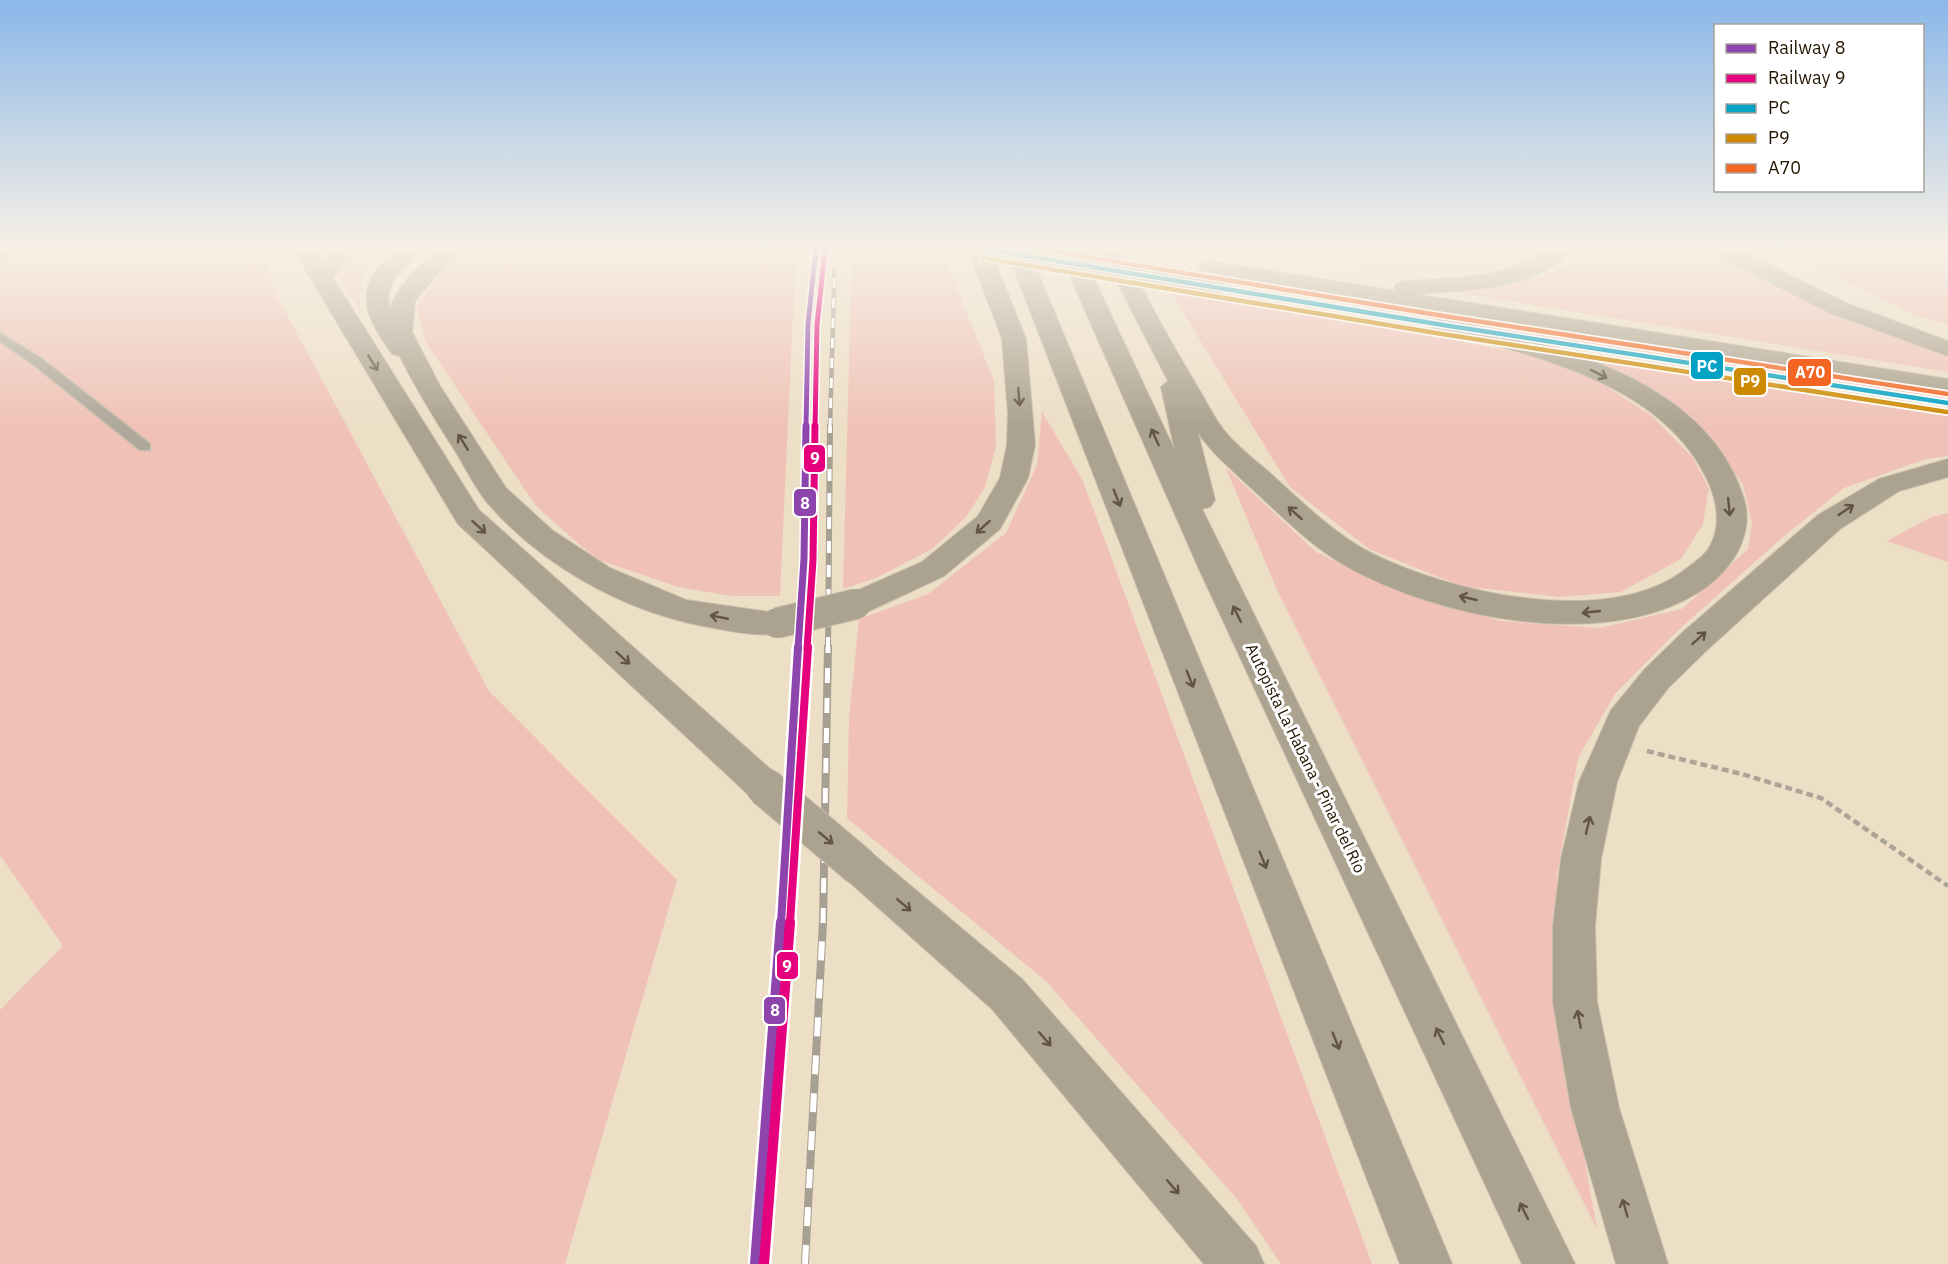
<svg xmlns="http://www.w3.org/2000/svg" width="1948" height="1264" font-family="'IBM Plex Sans',sans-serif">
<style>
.green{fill:#f0c2b7}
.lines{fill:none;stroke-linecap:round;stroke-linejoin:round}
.lane-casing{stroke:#c9bdaa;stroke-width:3}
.highway-casing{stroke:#c9bdaa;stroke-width:2}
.path{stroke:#aca497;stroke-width:4.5;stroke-dasharray:7 4;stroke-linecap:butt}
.lane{fill:#aea79b;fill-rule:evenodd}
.highway{fill:#aca290;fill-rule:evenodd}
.rail-far3-casing{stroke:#a79f91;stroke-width:4.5}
.rail-far2-casing{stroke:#a79f91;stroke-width:6}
.rail-far1-casing{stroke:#a79f91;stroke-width:8}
.rail-casing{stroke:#a79f91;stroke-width:8}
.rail-far3{stroke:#fff;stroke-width:3;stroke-dasharray:10;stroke-linecap:butt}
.rail-far2{stroke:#fff;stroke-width:4;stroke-dasharray:12;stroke-linecap:butt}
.rail-far1{stroke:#fff;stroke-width:5;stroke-dasharray:15;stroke-linecap:butt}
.rail{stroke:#fff;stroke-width:6;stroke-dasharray:19;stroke-linecap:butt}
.highway-bridge-far2-casing{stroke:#c9bdaa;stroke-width:26;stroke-linecap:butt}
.highway-bridge-far1-casing{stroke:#c9bdaa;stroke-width:32;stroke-linecap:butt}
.highway-bridge-casing{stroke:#c9bdaa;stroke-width:40;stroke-linecap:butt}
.highway-bridge-far2{stroke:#aca290;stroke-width:24}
.highway-bridge-far1{stroke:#aca290;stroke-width:30}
.highway-bridge{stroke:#aca290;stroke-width:38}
.bus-1-casing{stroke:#fff;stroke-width:8}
.bus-2-casing{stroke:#fff;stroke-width:8}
.bus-3-casing{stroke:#fff;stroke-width:8}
.bus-1{stroke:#02a2c4;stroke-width:4.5}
.bus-2{stroke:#cd8900;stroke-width:4.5}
.bus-3{stroke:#f26522;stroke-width:4.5}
.rail-1-far3-casing{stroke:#fff;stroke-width:8}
.rail-1-far2-casing{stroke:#fff;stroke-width:10}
.rail-1-far1-casing{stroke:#fff;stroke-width:13}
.rail-1-casing{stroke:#fff;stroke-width:15}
.rail-2-far3-casing{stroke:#fff;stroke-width:8}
.rail-2-far2-casing{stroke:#fff;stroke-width:10}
.rail-2-far1-casing{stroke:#fff;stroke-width:13}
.rail-2-casing{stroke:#fff;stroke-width:15}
.rail-1-far3{stroke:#8e44ad;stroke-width:5}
.rail-1-far2{stroke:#8e44ad;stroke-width:7}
.rail-1-far1{stroke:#8e44ad;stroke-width:8}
.rail-1{stroke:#8e44ad;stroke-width:10}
.rail-2-far3{stroke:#e5007d;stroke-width:5}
.rail-2-far2{stroke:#e5007d;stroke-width:7}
.rail-2-far1{stroke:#e5007d;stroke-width:8}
.rail-2{stroke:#e5007d;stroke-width:10}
.oneway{stroke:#615541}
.labels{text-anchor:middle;stroke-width:6;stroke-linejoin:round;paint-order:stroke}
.street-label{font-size:16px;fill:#231601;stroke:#fff}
.line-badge{stroke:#fff;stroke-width:2}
.badge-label{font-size:16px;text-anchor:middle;font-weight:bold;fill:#fff}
</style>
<rect width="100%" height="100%" fill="#eddec6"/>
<g class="green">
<polygon points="34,249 260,249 278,298 489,691 677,880 565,1264 0,1264 0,1010 63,946 0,855 0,265"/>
<path d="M354,249H390C365,270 359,275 360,310L336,273Z"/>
<path d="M479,249H796L780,596H731L678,587L596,559L536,506L425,341L417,307C434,278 448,264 479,249Z"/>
<polygon points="857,249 921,249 943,253 994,381 996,446 985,487 966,517 932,549 876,578 843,589 852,250"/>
<path d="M1247,249H1541C1530,260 1518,261 1503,264C1418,281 1332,263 1247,249Z"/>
<path d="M1583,249H1711L1821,309L1948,356V372L1428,288C1463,286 1567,285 1583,249Z"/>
<polygon points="1780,249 1948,249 1948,324 1916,316"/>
<polygon points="1220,274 1569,334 1948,393 1948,399 1506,331 1216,281"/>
<polygon points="1171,293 1339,318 1530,355 1593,378 1652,416 1693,458 1709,488 1703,524 1681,559 1621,592 1559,597 1461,586 1369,549 1290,487"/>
<polygon points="1578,355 1948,412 1948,456 1926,459 1844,488 1784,536 1674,634 1615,694 1578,758 1557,875 1561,1026 1597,1229 1277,590 1226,468 1316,552 1401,591 1501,621 1599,628 1682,609 1748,549 1752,523 1743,485 1706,431 1644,387"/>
<polygon points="1042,412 1083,481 1372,1264 1281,1264 1237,1199 1046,981 847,818 849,719 859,619 928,594 1006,533 1037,465"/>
<polygon points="1948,513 1948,562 1887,541 1931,517"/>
</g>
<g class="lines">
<defs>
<g id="lane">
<polygon points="12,249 25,249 0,262 0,255"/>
<polygon points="0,333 42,359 150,444 150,450 140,450 34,365 0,342"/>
</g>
<g id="highway">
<polygon points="293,249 315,249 322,261 331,249 353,249 333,278 479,510 778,776 784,787 778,798 765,802 752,798 458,524"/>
<path d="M397,249H421C406,271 382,279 390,310C392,293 427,253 444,249C451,247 461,249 468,249L435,277L415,301L412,332L440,386L506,488L552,530L610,568L686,600L789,615L793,623L789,631C761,639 731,631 703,626C623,611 539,564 486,501C475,487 466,469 457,454C437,422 416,390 400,356L392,354C362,311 352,287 397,249Z"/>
<polygon points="968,249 990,249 1026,339 1035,445 1028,478 1000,529 944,576 867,612 856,615 845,612 840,604 845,596 922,562 978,516 1000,478 1007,445 1008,414 1002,339"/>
<polygon points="1006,249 1028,249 1452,1264 1400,1264"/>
<path d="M1058,249H1080L1175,451L1161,387L1168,381L1100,249H1122C1146,297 1172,345 1200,391C1209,406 1216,422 1228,435C1241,450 1256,461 1271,474C1302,502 1333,533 1371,553C1450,593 1611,630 1687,568C1695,562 1707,554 1711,544C1722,523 1716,497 1706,477C1660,381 1528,354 1435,330L1431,325L1435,320L1443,318C1550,344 1707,377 1744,499C1755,537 1730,572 1699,592C1604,652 1438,618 1346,566C1309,545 1280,514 1249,486C1231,469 1212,453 1198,433L1215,500L1210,507L1202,509L1575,1264H1522L1199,569Z"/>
<path d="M1546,249H1571C1543,290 1460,291 1415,294L1948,379V395L1210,275L1202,273L1199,268L1202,263L1210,261L1396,291L1394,288L1397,283L1405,281C1453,278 1506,279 1546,249Z"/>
<polygon points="1710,249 1738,249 1846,303 1948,341 1948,356 1830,313 1713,254"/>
<polygon points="1948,459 1948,477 1899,491 1840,529 1707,650 1669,687 1639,726 1617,782 1601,859 1595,926 1597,1002 1619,1108 1668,1264 1616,1264 1571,1108 1553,1002 1553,926 1561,859 1579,782 1611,710 1645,669 1683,632 1818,515 1879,479"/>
<polygon points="860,850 874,855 1022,979 1256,1246 1264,1264 1204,1264 992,1009 846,879 840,867 846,855"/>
</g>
</defs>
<use href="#lane" class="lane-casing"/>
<use href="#highway" class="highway-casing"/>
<polyline class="path" points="1647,751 1742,774 1821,798 1948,886"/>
<use href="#lane" class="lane"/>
<use href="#highway" class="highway"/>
<defs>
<polyline id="rail-far3" points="830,428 835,249"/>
<polyline id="rail-far2" points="828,649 830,426"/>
<polyline id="rail-far1" points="823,923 828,647"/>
<polyline id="rail" points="805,1264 823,922"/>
</defs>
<use href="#rail-far3" class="rail-far3-casing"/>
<use href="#rail-far2" class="rail-far2-casing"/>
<use href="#rail-far1" class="rail-far1-casing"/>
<use href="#rail" class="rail-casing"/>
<use href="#rail-far3" class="rail-far3"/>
<use href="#rail-far2" class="rail-far2"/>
<use href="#rail-far1" class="rail-far1"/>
<use href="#rail" class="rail"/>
<defs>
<polyline id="highway-bridge-far2" points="984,249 1212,286"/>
<polyline id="highway-bridge-far1" points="777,623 856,604"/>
<polyline id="highway-bridge" points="765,787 860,867"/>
</defs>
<use href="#highway-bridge-far2" class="highway-bridge-far2-casing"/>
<use href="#highway-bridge-far1" class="highway-bridge-far1-casing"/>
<use href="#highway-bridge" class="highway-bridge-casing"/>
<use href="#highway-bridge-far2" class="highway-bridge-far2"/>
<use href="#highway-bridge-far1" class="highway-bridge-far1"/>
<use href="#highway-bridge" class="highway-bridge"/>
<defs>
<polyline id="bus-1" points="984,249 1443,325 1948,403"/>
<polyline id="bus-2" points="983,258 1442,334 1947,412"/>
<polyline id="bus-3" points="1039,249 1444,316 1948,394"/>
</defs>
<use href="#bus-1" class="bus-1-casing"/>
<use href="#bus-2" class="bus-2-casing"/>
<use href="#bus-3" class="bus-3-casing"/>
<use href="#bus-1" class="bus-1"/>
<use href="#bus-2" class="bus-2"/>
<use href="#bus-3" class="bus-3"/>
<defs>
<polyline id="rail-1-far3" points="806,428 808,324 816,249"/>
<polyline id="rail-1-far2" points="798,649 804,559 806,426"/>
<polyline id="rail-1-far1" points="781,923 798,647"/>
<polyline id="rail-1" points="755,1264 781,922"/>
<polyline id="rail-2-far3" points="815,428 817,325 825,250"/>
<polyline id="rail-2-far2" points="807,649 813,560 815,426"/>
<polyline id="rail-2-far1" points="790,923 808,647"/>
<polyline id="rail-2" points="764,1264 790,922"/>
</defs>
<use href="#rail-1-far3" class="rail-1-far3-casing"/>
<use href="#rail-1-far2" class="rail-1-far2-casing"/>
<use href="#rail-1-far1" class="rail-1-far1-casing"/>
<use href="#rail-1" class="rail-1-casing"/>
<use href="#rail-2-far3" class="rail-2-far3-casing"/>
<use href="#rail-2-far2" class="rail-2-far2-casing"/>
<use href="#rail-2-far1" class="rail-2-far1-casing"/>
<use href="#rail-2" class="rail-2-casing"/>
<use href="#rail-1-far3" class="rail-1-far3"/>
<use href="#rail-1-far2" class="rail-1-far2"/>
<use href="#rail-1-far1" class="rail-1-far1"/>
<use href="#rail-1" class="rail-1"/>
<use href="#rail-2-far3" class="rail-2-far3"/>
<use href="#rail-2-far2" class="rail-2-far2"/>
<use href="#rail-2-far1" class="rail-2-far1"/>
<use href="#rail-2" class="rail-2"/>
</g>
<defs><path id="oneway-shaft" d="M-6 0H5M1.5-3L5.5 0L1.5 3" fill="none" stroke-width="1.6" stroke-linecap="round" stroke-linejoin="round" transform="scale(1.5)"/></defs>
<g class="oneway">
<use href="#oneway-shaft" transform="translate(373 363) rotate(58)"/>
<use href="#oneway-shaft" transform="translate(1599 374) rotate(27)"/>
<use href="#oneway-shaft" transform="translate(1019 397) rotate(85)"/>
<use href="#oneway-shaft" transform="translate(1155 437) rotate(-114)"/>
<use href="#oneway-shaft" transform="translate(463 442) rotate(-122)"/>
<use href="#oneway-shaft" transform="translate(1117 498) rotate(68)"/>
<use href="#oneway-shaft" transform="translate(1729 507) rotate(84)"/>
<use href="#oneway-shaft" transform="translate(1846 510) rotate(-34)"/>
<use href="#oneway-shaft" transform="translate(1295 513) rotate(-138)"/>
<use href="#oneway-shaft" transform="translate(479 527) rotate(42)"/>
<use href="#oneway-shaft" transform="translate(983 527) rotate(138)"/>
<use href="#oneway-shaft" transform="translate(1468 598) rotate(-167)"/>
<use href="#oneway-shaft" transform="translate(1591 612) rotate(174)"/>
<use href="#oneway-shaft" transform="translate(1237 614) rotate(-116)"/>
<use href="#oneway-shaft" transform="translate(719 617) rotate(-169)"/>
<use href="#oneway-shaft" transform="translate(1699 638) rotate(-42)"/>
<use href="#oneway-shaft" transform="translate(623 658) rotate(42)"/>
<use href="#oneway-shaft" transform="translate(1190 679) rotate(68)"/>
<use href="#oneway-shaft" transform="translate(1588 825) rotate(-77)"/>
<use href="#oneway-shaft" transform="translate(826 838) rotate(40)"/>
<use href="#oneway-shaft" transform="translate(1263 860) rotate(68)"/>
<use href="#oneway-shaft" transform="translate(904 905) rotate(41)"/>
<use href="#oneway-shaft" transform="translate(1579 1019) rotate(-101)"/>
<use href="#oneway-shaft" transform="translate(1440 1036) rotate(-116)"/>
<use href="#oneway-shaft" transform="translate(1045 1039) rotate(49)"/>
<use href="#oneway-shaft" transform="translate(1336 1041) rotate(68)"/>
<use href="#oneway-shaft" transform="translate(1173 1187) rotate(49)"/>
<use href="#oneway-shaft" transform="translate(1625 1208) rotate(-106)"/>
<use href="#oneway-shaft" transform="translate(1524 1211) rotate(-116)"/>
</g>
<linearGradient id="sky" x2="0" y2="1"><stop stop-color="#8bb7e9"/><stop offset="0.58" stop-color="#f7f0e5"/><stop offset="1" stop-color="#f7f0e5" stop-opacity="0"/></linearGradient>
<rect width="1948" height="426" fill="url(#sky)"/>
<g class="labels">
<g class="street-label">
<text transform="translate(1306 758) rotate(64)" y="6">Autopista La Habana - Pinar del Río</text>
</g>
</g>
<g class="line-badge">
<rect x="1690" y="351" width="34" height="29" rx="6" fill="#02a2c4"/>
<rect x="1787" y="358" width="45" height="29" rx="6" fill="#f26522"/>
<rect x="1733" y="367" width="34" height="29" rx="6" fill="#cd8900"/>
<rect x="803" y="444" width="23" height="29" rx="6" fill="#e5007d"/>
<rect x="793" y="488" width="24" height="29" rx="6" fill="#8e44ad"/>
<rect x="776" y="951" width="23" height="29" rx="6" fill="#e5007d"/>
<rect x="763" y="996" width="23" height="29" rx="6" fill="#8e44ad"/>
</g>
<g class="badge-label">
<text x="1707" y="372">PC</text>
<text x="1810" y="378">A70</text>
<text x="1750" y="387">P9</text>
<text x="815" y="464">9</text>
<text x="805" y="509">8</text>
<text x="787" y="972">9</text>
<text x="775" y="1016">8</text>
</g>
<rect x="1714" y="24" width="210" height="168" fill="#ffffff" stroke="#a7a299" stroke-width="1.5"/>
<rect x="1726" y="44" width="30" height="9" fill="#8e44ad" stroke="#a7a299" stroke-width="1.5"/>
<text x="1768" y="54" font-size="18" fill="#231601">Railway 8</text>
<rect x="1726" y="74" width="30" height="9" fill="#e5007d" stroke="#a7a299" stroke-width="1.5"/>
<text x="1768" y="84" font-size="18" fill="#231601">Railway 9</text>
<rect x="1726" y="104" width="30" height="9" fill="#02a2c4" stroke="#a7a299" stroke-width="1.5"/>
<text x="1768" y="114" font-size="18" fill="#231601">PC</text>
<rect x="1726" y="134" width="30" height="9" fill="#cd8900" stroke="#a7a299" stroke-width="1.5"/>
<text x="1768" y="144" font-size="18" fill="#231601">P9</text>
<rect x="1726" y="164" width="30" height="9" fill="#f26522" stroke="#a7a299" stroke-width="1.5"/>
<text x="1768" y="174" font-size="18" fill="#231601">A70</text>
</svg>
